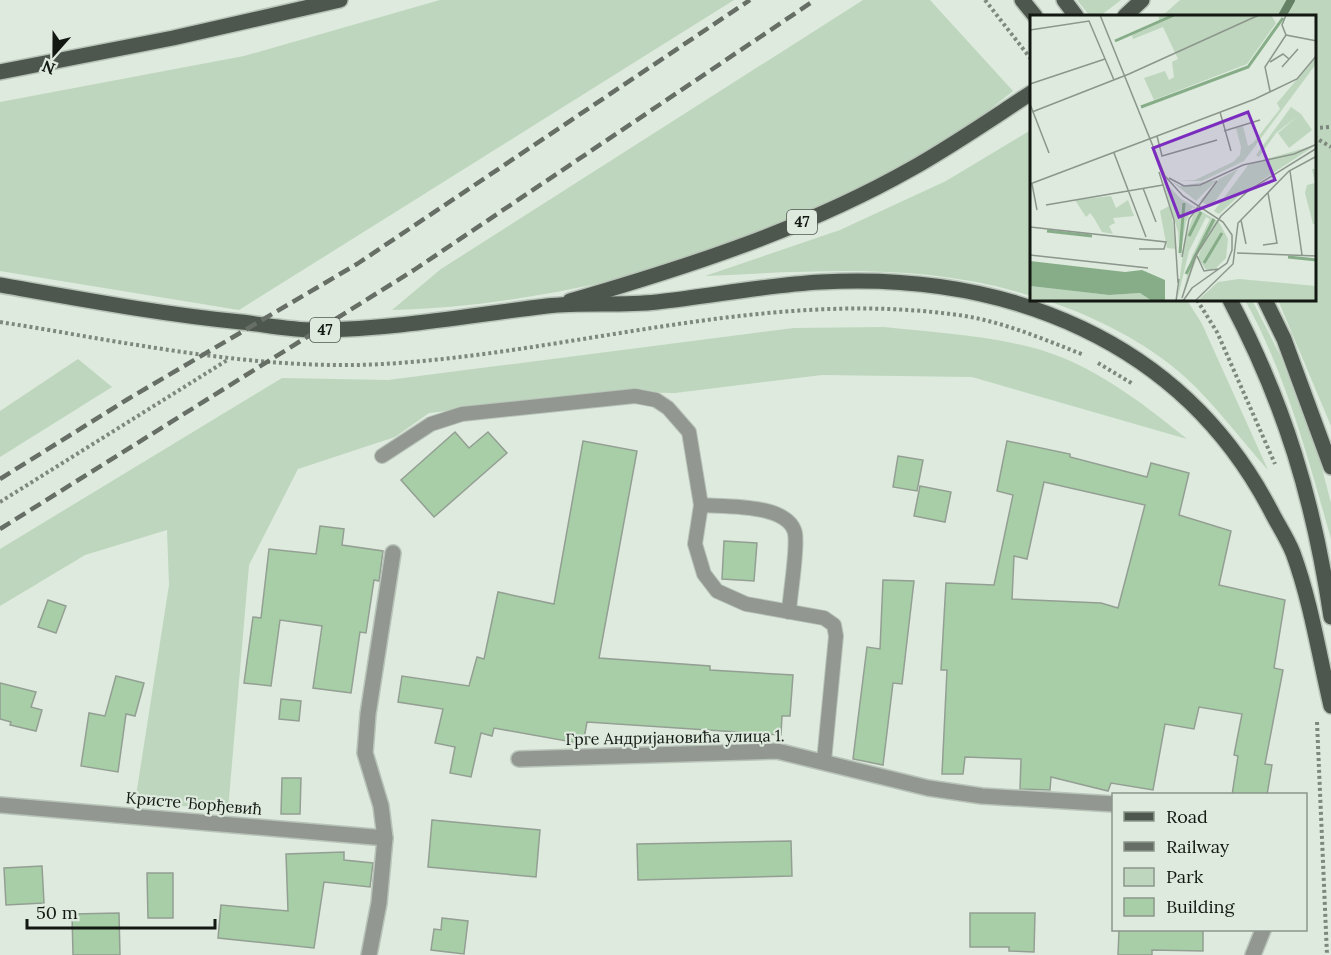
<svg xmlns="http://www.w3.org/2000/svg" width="1331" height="955" font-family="Lora,serif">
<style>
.green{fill:#bed6be}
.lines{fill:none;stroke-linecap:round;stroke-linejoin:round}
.stream{stroke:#648065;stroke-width:8}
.building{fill:#a7cea7;stroke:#939f93;stroke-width:1.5;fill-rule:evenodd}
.service-casing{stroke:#b9c4b9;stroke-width:16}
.minor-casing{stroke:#b9c4b9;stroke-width:18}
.primary-casing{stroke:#b9c4b9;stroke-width:18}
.path{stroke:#7f887f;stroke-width:4;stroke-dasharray:3 3;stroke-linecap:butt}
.service{stroke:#929792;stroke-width:14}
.minor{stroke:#929792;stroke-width:15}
.primary{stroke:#4e574e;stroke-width:15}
.rail{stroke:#666e66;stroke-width:4.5;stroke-dasharray:12 6;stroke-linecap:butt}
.labels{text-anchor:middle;stroke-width:4.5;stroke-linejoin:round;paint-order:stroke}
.shield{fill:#ddeadd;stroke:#505750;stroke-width:1.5}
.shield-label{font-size:15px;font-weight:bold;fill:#131813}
.street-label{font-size:16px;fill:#131813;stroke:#ddeadd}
.inset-river{fill:none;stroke:#87ad88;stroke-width:3}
.inset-road{fill:none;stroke:#8c968c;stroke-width:1.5}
.view{fill:#7b2cbf;fill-opacity:0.15;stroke:#7b2cbf;stroke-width:3}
.inset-edge{fill:none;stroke:#131813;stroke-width:3}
</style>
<rect width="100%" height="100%" fill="#ddeadd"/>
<g class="green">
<polygon points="440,0 734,0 239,310 0,271 0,102 244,56"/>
<path d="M863,0H930L1013,91C981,116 950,144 917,167C895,181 866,190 843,201C705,264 543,306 392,310L441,269Z"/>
<polygon points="1077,0 1121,0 1100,16 1090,16"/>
<polygon points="1180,0 1331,0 1331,426 1278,300 1314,300 1314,16 1162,16"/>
<path d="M1031,130V296C925,262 815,271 705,276L840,230L946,181Z"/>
<path d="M1045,300H1187L1202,324L1268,470C1241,440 1215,404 1185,377C1146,342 1094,316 1045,300Z"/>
<path d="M1245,300H1252L1281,357L1320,461L1331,503V539C1308,458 1286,374 1245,300Z"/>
<path d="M884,327C932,332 982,335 1030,347C1090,362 1140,401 1187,439L972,377L822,375L675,393L612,392L429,413L395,437L298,469L249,565L228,810L135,802L169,585L167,530L85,555L0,606V549L282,378L388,380L794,328Z"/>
<polygon points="78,359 112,387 0,457 0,411"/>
</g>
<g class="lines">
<polyline class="stream" points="1282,16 1291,0"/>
</g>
<g class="building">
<polygon points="455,432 469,448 488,432 507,453 434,517 401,480"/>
<polygon points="583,441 637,451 599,658 710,666 710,670 793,675 790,716 782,716 781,735 587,722 583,744 494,728 492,736 481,733 471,777 450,773 455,747 435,743 443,709 398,702 402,676 469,686 477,657 484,659 498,592 554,604"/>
<path d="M1007,441L1070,454V457L1147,477L1151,463L1189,473L1179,515L1231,531L1219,585L1285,600L1274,668L1283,670L1265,764L1272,765L1267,795H1232L1238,756L1234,755L1242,714L1199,707L1194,729L1165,724L1153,790L1111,783L1108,791L1051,777L1050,790L1020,789L1021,759L965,757L963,774H942L947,670H941L946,583L994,585L1013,495L997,491ZM1044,482L1145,505L1118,608L1101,603L1012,599L1014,556L1027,559Z"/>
<polygon points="898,456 923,460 917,491 893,487"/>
<polygon points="920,486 951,492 945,522 914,516"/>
<polygon points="320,526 344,529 342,545 383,551 379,581 374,580 366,633 360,632 351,693 313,688 322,626 280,620 271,686 244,683 253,617 261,618 269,549 316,554"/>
<polygon points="724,541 757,543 754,581 722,579"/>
<polygon points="883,580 914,581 902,684 893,683 883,765 853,759 867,647 880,649"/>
<polygon points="48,600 66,606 56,633 38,627"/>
<polygon points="116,676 144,683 135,716 126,714 118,772 81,766 89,713 105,716"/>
<polygon points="0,683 36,692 31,707 42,710 36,731 10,725 11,722 0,719"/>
<polygon points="281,699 301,701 299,721 279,719"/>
<polygon points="282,778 301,778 300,814 281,814"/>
<polygon points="432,820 540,830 536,877 428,867"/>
<polygon points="791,841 792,876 638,880 637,844"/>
<polygon points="344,852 344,860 373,863 370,887 324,882 314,948 218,938 221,905 288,911 286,854"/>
<polygon points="42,866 44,903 6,905 4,868"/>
<polygon points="147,873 173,873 173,918 148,918"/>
<polygon points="119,913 120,955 73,955 72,914"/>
<polygon points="970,913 1035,913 1034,952 1009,951 1009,947 970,947"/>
<polygon points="442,918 468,921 464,954 431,950 434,929 441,930"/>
<polygon points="1119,930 1203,930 1203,951 1152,950 1152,955 1118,955"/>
</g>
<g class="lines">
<defs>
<g id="service">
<polyline points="382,456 431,424 462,414 635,396 656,400 668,408 689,432 701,505 695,544 704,574 717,591 746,604 824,618 834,625 836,636 824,761"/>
<path d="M701,505C725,507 788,503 795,533C798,549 790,593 789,612"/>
</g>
<g id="minor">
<polyline points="519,759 777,751 928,788 982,796 1114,804"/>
<polyline points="0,805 385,838"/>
<polyline points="369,955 379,903 385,838 381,806 365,753 368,714 393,553"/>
<polyline points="1253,955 1263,930"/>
</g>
<g id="primary">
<polyline points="1022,0 1035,16"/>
<polyline points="1064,0 1076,16"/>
<polyline points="1125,16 1142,0"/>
<polyline points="0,72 173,38 340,0"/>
<path d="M0,285C80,299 160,314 241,322C267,325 294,331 320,330C396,329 471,315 547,306C583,302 620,306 657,302C712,296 766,285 821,282C1007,272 1182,340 1271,511C1278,525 1287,538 1293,553C1311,602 1319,655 1331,706"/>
<path d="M1230,300C1285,404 1314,502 1331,617"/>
<polyline points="1265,300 1284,339 1331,467"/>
<path d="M570,301C687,267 805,229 911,169C952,146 991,119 1031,93"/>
</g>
</defs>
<use href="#service" class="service-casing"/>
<use href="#minor" class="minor-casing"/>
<use href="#primary" class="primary-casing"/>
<g class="path">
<polyline points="985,0 1031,59"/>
<polyline points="1314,128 1331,127"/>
<polyline points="1314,137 1331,147"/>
<polyline points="1197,300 1217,332 1275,464"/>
<path d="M0,322C126,342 255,371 383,364C574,353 765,288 958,315C1002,321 1043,339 1084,355"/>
<polyline points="1098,363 1133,384"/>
<polyline points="0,502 229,359"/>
<polyline points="1317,722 1327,955"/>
</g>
<use href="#service" class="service"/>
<use href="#minor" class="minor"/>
<use href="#primary" class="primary"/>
<g class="rail">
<polyline points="0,479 128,399 357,264 750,0"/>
<polyline points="0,529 414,270 815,0"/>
</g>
</g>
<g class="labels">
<g class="shield">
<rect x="787" y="210" width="30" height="24" rx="4.5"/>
<rect x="310" y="318" width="30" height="24" rx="4.5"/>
</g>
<g class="shield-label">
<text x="802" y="227">47</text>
<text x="325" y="335">47</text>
</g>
<g class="street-label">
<text transform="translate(675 737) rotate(-1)" y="6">Грге Андријановића улица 1.</text>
<text transform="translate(194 803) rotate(5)" y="6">Кристе Ђорђевић</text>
</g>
</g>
<g transform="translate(1030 15)">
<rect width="286" height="286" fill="#ddeadd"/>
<path d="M128,0H241L246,8L217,49L124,85L114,63L135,56L139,65L144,62L142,47L148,44L133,12L103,24L102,20L130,7ZM286,42V49L214,146L172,166H148L165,165L203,147L210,140L211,132L206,113L213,111L218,131L223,128L250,94L247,88ZM261,92L271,99L282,115L259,133L248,118L269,100L246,118L229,142L226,140ZM286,130L211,179L189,199L184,196L219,149ZM208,154L181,192L170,186L189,164ZM282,154H286V209H283L275,178L277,170L285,168ZM133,165L151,184L189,207L198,224L196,243L186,253L177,256L168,243L175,221L151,286L162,241L180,204L176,202L159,236L147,286L154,229L165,194L162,192L156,207L150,243L148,217ZM187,165L166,186L141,166L150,171ZM81,181L86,193L98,185L104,201L83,203L85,208L79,211L83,219L72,217L64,203L60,198L56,202L45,185ZM139,191L142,202L146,234L137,233L130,196ZM209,264L286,271V286H167L188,267ZM0,271L79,280L110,278L122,286H0Z" fill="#bed6be"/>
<path d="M0,246L95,257L112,255L135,265V286H122L110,278L79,280L0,271Z" fill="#87ad88"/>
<path class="inset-river" d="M85,26L144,0M111,92L218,52L253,3M17,216L62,221M159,221L171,197M150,238L154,188M258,242L287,245M174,248L192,218M156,259L184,204"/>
<path class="inset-road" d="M70,0L135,161L153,181L193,207L202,220V235L197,248L162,273L153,286M256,0L252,10L256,20L287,26M0,15L59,6L84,65M240,47L253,39L259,44M252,52L268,34M0,69L75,44M240,76L235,52L256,20M0,89L19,138M2,97L99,59L229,0M190,97L201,136M194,116L230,105M127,121L132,141L187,125M84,138L116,222M260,156L272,240M129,157L144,205L148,268M139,163L154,171L170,170L213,150L264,139L287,129M0,169L225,84L267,64L287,40M2,169L7,195M113,173L126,207M16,190L133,170M211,205L216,229M0,212L136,227L134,234H109M233,230L247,228L238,178M207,238L287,241M0,240L118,253M167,241L174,256L188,254M152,242L159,204L187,166M152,283L166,240L191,201L219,175L287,133M146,286L149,264M165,286L203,249L208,208L259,156L287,141"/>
<path class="view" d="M218,97L245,165L149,202L123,133Z"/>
<rect width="286" height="286" class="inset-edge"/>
</g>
<rect x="1112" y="793" width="195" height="138" fill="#ddeadd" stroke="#8c968c" stroke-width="1.5"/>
<rect x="1124" y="812" width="30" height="9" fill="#4e574e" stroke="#8c968c" stroke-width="1.5"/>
<text x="1166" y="823" font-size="18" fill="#131813">Road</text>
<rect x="1124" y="842" width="30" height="9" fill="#666e66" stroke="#8c968c" stroke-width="1.5"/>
<text x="1166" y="853" font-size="18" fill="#131813">Railway</text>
<rect x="1124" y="868" width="30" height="18" fill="#bed6be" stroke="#8c968c" stroke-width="1.5"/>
<text x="1166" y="883" font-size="18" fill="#131813">Park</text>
<rect x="1124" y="898" width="30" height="18" fill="#a7cea7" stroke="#8c968c" stroke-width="1.5"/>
<text x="1166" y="913" font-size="18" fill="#131813">Building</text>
<g transform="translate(54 54) rotate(201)" stroke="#ddeadd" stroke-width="4.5" paint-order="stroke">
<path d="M0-4.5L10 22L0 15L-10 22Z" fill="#131813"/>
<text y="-9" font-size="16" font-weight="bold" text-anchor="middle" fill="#131813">N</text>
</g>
<path d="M27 919v9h188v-9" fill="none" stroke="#131813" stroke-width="3"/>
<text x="36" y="919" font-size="18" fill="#131813" stroke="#ddeadd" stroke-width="4.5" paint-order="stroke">50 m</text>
</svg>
